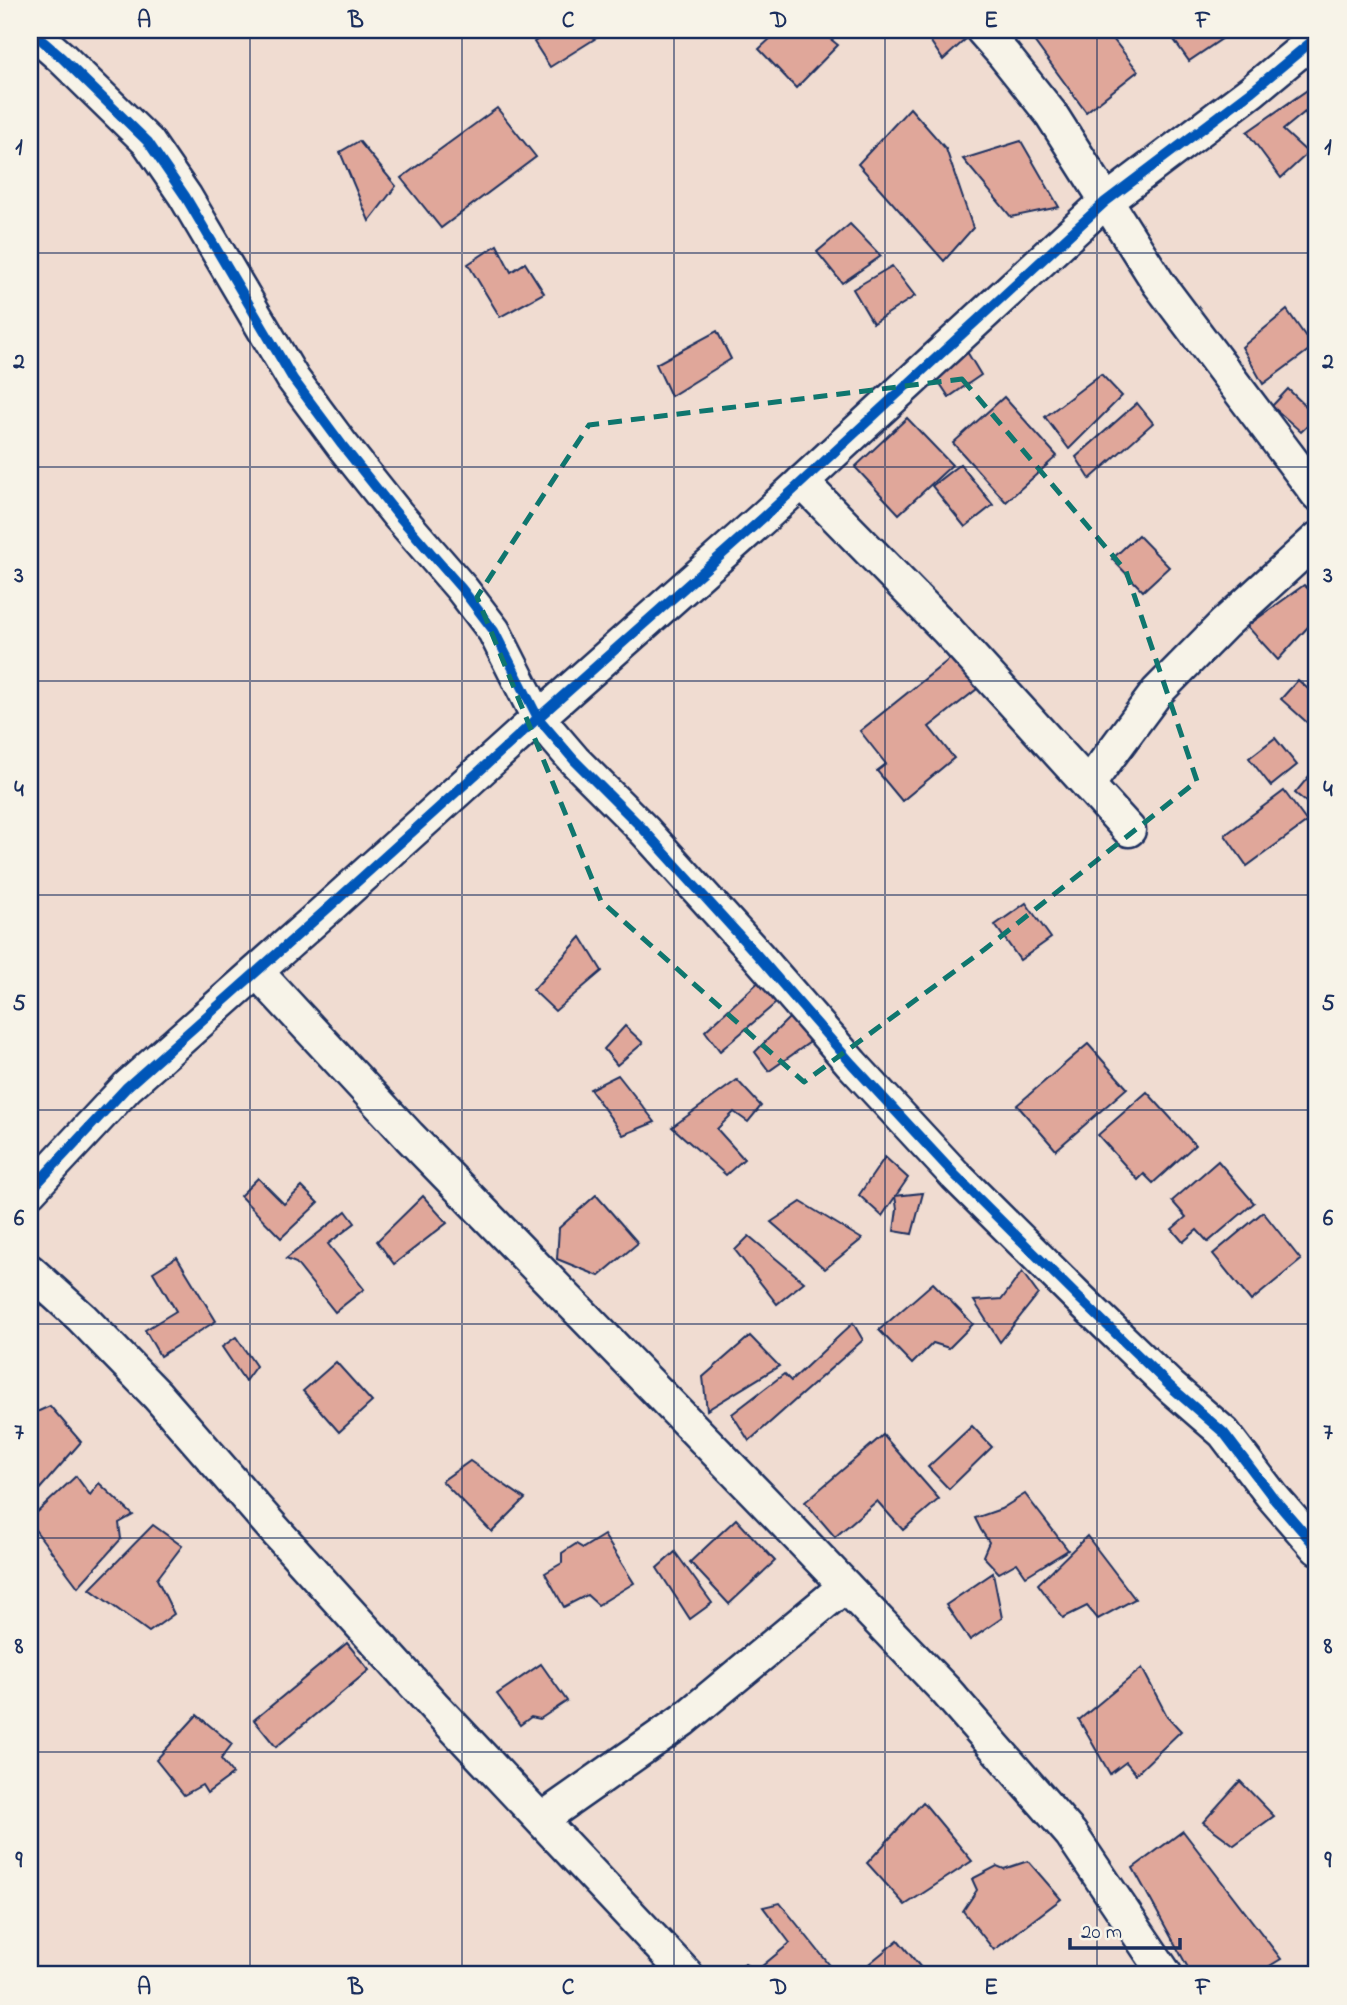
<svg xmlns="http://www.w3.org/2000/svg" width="1347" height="2005" font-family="'Indie Flower',sans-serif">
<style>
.building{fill:#e0a79a;stroke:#1b2f5e;stroke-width:2}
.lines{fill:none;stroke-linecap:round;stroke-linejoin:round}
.street-casing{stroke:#1b2f5e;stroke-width:37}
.street{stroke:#f7f3e8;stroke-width:32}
.cycleway-casing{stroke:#f7f3e8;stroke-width:15}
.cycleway{stroke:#0057b8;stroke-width:10}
.marked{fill:none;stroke:#0f766e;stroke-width:5;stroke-dasharray:14 9;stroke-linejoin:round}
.grid{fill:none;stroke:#1b2f5e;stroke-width:2;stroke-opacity:0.55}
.neatline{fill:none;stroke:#1b2f5e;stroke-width:2.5}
.grid-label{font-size:23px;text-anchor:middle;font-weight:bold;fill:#1b2f5e}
</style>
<rect width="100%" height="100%" fill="#f0dcd1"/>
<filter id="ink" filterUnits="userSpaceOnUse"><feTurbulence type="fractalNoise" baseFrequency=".0143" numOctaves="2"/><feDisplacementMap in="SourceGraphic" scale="14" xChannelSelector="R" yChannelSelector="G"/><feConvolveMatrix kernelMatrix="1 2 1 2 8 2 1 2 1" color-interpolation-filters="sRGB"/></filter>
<g filter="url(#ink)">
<g class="building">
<polygon points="553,30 609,30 550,67 534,42"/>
<polygon points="765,30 819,30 838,45 796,88 759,49 772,37"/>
<polygon points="923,30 960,30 967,38 943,60"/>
<polygon points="1026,30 1106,30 1138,71 1086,112"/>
<polygon points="1167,30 1225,30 1229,34 1189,61"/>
<polygon points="1316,84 1317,130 1313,132 1305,112 1283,130 1308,153 1281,178 1247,132"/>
<polygon points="497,108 536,157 441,228 401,178"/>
<polygon points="910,108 946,149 973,228 944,261 858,164"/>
<polygon points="359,141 396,186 369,221 340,152"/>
<polygon points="1021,141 1059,207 1011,217 963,159"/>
<polygon points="850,224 881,256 842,283 817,252"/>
<polygon points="497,245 511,272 525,263 544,293 500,317 468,264"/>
<polygon points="892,266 915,296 873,323 853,289"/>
<polygon points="1287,310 1313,347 1263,384 1242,347"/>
<polygon points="717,331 731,359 671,396 656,364"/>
<polygon points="963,345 981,375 949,397 933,373"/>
<polygon points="1101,374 1122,396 1069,449 1045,417"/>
<polygon points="1288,389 1317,417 1301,432 1272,406"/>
<polygon points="1004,397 1057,456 1006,502 953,443"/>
<polygon points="1137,403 1153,423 1090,479 1076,457"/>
<polygon points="907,418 952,465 899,514 855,467"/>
<polygon points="960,464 993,505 965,527 932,486"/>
<polygon points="1138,535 1169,567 1143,591 1112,559"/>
<polygon points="1304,585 1317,597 1317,617 1278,660 1247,626"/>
<polygon points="956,654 982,685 929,727 954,758 902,801 877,771 886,764 860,731"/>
<polygon points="1298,680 1317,697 1317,721 1312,727 1281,699"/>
<polygon points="1275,738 1297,765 1271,786 1249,758"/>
<polygon points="1314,770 1317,773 1317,811 1295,793"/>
<polygon points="1284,791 1307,822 1247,866 1225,835"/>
<polygon points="1026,903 1051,938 1020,960 995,925"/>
<polygon points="581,937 602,971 555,1011 533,990"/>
<polygon points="764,977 782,998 720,1051 705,1031"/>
<polygon points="792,1015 813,1040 769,1071 755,1052"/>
<polygon points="625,1026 643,1043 617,1065 604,1049"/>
<polygon points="1088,1044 1127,1088 1056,1150 1017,1105"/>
<polygon points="618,1075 655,1122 623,1135 590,1089"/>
<polygon points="737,1080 761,1106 748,1122 734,1112 717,1129 744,1159 726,1175 672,1127"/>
<polygon points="1147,1092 1195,1145 1153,1183 1144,1174 1138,1180 1098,1135"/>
<polygon points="885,1157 908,1178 882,1216 859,1195"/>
<polygon points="1218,1161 1254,1203 1208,1242 1197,1230 1183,1242 1172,1229 1186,1217 1172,1201"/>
<polygon points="258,1178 284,1204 302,1187 318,1203 281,1238 240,1196"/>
<polygon points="923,1193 912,1234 894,1231 897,1209 895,1196"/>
<polygon points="596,1195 638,1243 599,1276 557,1259 559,1228"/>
<polygon points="423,1196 447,1223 394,1264 377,1241"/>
<polygon points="801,1202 862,1239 825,1269 771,1222"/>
<polygon points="346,1211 355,1223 328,1244 364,1289 335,1312 296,1263 286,1259"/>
<polygon points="1263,1212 1301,1260 1251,1301 1213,1254"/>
<polygon points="1317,1217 1317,1233 1310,1222"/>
<polygon points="749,1236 804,1282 777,1304 735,1250"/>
<polygon points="177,1257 216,1321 160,1356 145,1330 176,1311 153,1272"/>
<polygon points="1022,1272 1038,1294 1000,1342 974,1301 1002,1299"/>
<polygon points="933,1283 973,1324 949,1348 933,1343 912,1364 879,1330"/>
<polygon points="853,1323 863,1340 749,1441 732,1414 784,1374 791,1381"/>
<polygon points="750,1336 779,1366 707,1410 703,1377"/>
<polygon points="236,1337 256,1366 245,1381 222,1347"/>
<polygon points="336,1362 372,1402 339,1432 303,1391"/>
<polygon points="50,1406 81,1442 30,1500 30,1415"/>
<polygon points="972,1426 992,1447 949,1489 928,1467"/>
<polygon points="883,1435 939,1499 903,1530 877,1501 835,1537 805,1502"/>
<polygon points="470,1461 525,1499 492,1532 442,1481"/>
<polygon points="76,1476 90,1495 99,1483 133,1515 119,1523 121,1539 78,1587 30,1523 30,1519"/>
<polygon points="1025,1494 1068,1550 1026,1576 1017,1563 999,1573 983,1556 989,1542 981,1530 975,1518 1001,1509"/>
<polygon points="736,1519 775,1561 729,1604 690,1562"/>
<polygon points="153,1525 182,1546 157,1579 174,1614 149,1632 90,1589"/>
<polygon points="604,1535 634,1583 598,1605 587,1595 564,1607 545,1573 562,1563 562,1553 576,1544 583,1548"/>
<polygon points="1087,1536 1135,1599 1098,1619 1087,1606 1063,1618 1038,1584"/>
<polygon points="675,1552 712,1603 690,1619 657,1568"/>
<polygon points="993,1573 1002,1618 970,1640 946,1605"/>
<polygon points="347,1643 369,1670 276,1747 254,1720"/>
<polygon points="541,1664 567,1701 540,1719 531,1717 520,1725 497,1694"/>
<polygon points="1142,1668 1167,1716 1181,1731 1136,1774 1126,1762 1110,1774 1079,1720"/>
<polygon points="197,1715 232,1744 221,1759 233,1774 207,1793 202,1785 184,1795 156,1760"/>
<polygon points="1240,1781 1274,1816 1234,1845 1203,1822"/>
<polygon points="923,1802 972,1861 905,1905 867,1863"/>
<polygon points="1183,1831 1281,1959 1255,1975 1192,1975 1133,1868"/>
<polygon points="1028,1861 1061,1899 994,1950 963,1911 977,1890 972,1879 997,1866 1004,1869"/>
<polygon points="780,1903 832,1968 822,1975 727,1975 745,1964 756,1971 790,1943 763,1907"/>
<polygon points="898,1940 927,1975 872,1975 865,1967"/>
</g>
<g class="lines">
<defs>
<g id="street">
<polyline points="30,30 62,58 148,142 185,196 293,379 342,445 397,514 462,589 494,631 538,718 574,760 644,830 758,956 852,1064 955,1175 1081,1300 1171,1387 1224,1433 1272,1496 1317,1548"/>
<polyline points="982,30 1004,55 1051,114 1159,284 1317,494"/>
<polyline points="802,482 947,630 1129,830"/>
<polyline points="1088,785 1157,692 1224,624 1317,539"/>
<polyline points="257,972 409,1136 758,1495 945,1690 1071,1834 1166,1975"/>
<polyline points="30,1191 127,1087 327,909 538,718 764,517 1105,202 1252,91 1317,37"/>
<polyline points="30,1271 82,1318 157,1395 273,1528 434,1706 687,1975"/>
<polyline points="542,1819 683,1720 845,1586"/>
</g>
</defs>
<use href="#street" class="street-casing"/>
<use href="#street" class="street"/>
<defs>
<g id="cycleway">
<polyline points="30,30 62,58 148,142 185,196 293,379 342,445 397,514 462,589 494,631 538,718 574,760 644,830 758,956 852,1064 955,1175 1081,1300 1171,1387 1224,1433 1272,1496 1317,1548"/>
<polyline points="30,1191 127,1087 327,909 538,718 764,517 1105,202 1252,91 1317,37"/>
</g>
</defs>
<use href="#cycleway" class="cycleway-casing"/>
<use href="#cycleway" class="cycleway"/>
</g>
</g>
<path class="marked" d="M962,379L1126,571L1197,781L985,949L804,1082L601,901L477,597L589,425Z"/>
<path class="grid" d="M250,30V1975M462,30V1975M674,30V1975M885,30V1975M1097,30V1975M30,253H1317M30,467H1317M30,681H1317M30,895H1317M30,1110H1317M30,1324H1317M30,1538H1317M30,1752H1317"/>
<rect width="1347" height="2005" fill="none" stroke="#f7f3e8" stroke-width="77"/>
<path d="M1070 1938v10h110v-10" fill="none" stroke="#1b2f5e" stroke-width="3.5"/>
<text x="1081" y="1938" font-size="21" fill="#1b2f5e" stroke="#f7f3e8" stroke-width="5" paint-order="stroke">20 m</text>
<rect x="38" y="38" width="1270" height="1928" class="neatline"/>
<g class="grid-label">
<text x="144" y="27">A</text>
<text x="356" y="27">B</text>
<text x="568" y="27">C</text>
<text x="779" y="27">D</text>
<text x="991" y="27">E</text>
<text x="1203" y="27">F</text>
<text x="19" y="154">1</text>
<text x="1328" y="154">1</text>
<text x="19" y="368">2</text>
<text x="1328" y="368">2</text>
<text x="19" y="582">3</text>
<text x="1328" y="582">3</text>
<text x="19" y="796">4</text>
<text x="1328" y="796">4</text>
<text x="19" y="1010">5</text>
<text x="1328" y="1010">5</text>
<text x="19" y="1225">6</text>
<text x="1328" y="1225">6</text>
<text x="19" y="1439">7</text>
<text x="1328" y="1439">7</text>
<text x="19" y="1653">8</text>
<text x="1328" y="1653">8</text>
<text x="19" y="1867">9</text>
<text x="1328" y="1867">9</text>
<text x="144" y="1994">A</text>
<text x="356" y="1994">B</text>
<text x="568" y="1994">C</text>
<text x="779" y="1994">D</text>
<text x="991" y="1994">E</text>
<text x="1203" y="1994">F</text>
</g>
</svg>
